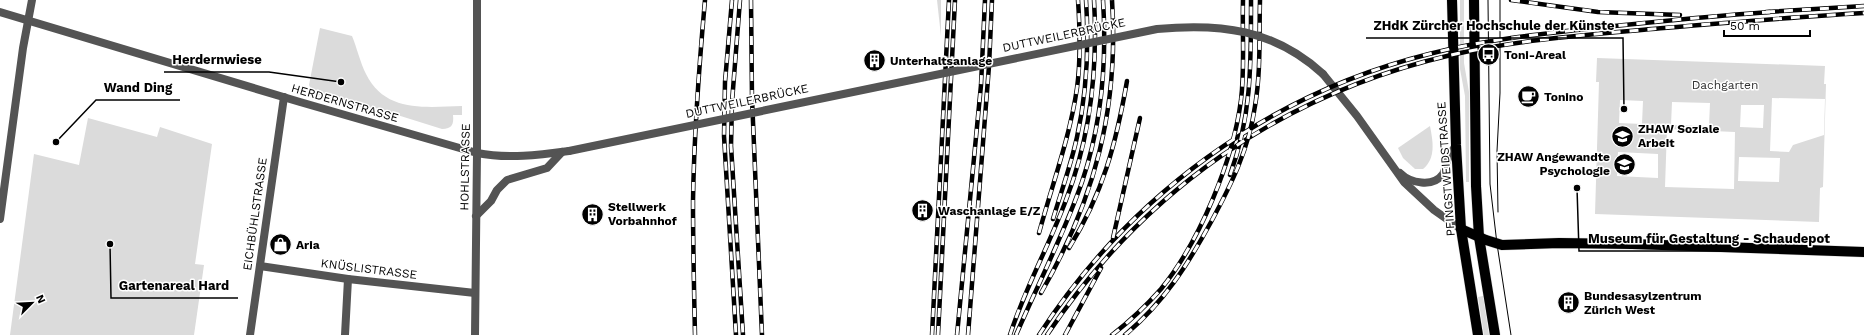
<svg xmlns="http://www.w3.org/2000/svg" width="1864" height="335" font-family="'Work Sans',sans-serif">
<style>
.green{fill:#dbdbdb;fill-rule:evenodd}
.lines{fill:none;stroke-linecap:round;stroke-linejoin:round}
.primary-casing{stroke:#dbdbdb;stroke-width:11}
.minor{stroke:#545454;stroke-width:8}
.tertiary{stroke:#545454;stroke-width:8}
.primary{stroke:#000;stroke-width:10}
.tram{stroke:#000;stroke-width:1}
.rail-casing{stroke:#000;stroke-width:4.5}
.rail{stroke:#fff;stroke-width:3;stroke-dasharray:9;stroke-linecap:butt}
.tertiary-bridge{stroke:#545454;stroke-width:8}
.labels{text-anchor:middle;stroke-width:3;stroke-linejoin:round;paint-order:stroke}
.street-label{font-size:12px;fill:#000;stroke:#fff}
.poi-label{font-size:12px;font-weight:bold;fill:#000;stroke:#fff;text-anchor:start}
.park-label{font-size:12px;fill:#323232;stroke:#fff}
.leader{fill:none;stroke:#000;stroke-width:1.5}
.callout-dot{fill:#000;stroke:#fff;stroke-width:1.5}
.callout-label{font-size:13px;text-anchor:middle;font-weight:bold;fill:#000;stroke:#fff;stroke-width:3;stroke-linejoin:round;paint-order:stroke}
</style>
<rect width="100%" height="100%" fill="#fff"/>
<g class="green">
<polygon points="937,0 941,0 941,36"/>
<polygon points="1460,0 1464,0 1464,63 1469,92 1469,182 1466,182 1465,96 1460,69"/>
<path d="M320,28L352,36C357,48 360,62 366,74C385,113 426,107 462,106V115H453C454,124 452,129 442,129L375,108L355,106L313,93L309,85Z"/>
<path d="M1597,58L1825,66L1824,84H1826L1823,187L1820,188L1819,222L1595,214L1599,82H1596ZM1772,98L1825,99L1824,135L1793,145L1789,152L1770,151ZM1620,100L1643,101L1642,124L1619,123ZM1672,102L1710,103L1709,126L1671,125ZM1741,105H1764L1763,128L1740,127ZM1667,129L1735,132L1734,189L1665,187ZM1618,152L1658,154V178L1617,176ZM1739,157L1780,158L1779,182L1738,181Z"/>
<polygon points="88,118 157,137 160,127 212,144 195,264 204,265 194,335 10,335 34,154 79,165"/>
<path d="M1430,126C1433,142 1436,158 1423,169H1415L1403,158L1398,148Z"/>
<polygon points="1483,296 1489,335 1484,335 1478,297"/>
</g>
<g class="lines">
<defs>
<g id="primary">
<polyline points="1452,0 1456,145 1461,229 1478,335"/>
<polyline points="1474,0 1476,186 1479,237 1495,335"/>
<polyline points="1461,229 1486,240 1502,245 1559,243 1632,244 1864,252"/>
</g>
</defs>
<use href="#primary" class="primary-casing"/>
<g class="minor">
<polyline points="0,219 23,48 32,0"/>
<polyline points="260,266 348,279 475,293"/>
<polyline points="250,335 284,97"/>
<polyline points="345,335 348,279"/>
</g>
<g class="tertiary">
<path d="M0,12L300,102L477,153C508,159 539,155 569,151"/>
<polyline points="1323,74 1357,116 1404,182 1434,210 1461,229"/>
<path d="M1400,173C1410,183 1433,188 1443,174C1446,169 1446,162 1449,156C1451,152 1454,149 1456,145"/>
<polyline points="476,216 491,201 497,190 507,180 547,168 562,152"/>
<polyline points="475,335 477,153 477,0"/>
</g>
<use href="#primary" class="primary"/>
<g class="tram">
<polyline points="1488,0 1490,184 1497,244 1511,335"/>
<polyline points="1498,212 1497,151 1500,93 1500,0"/>
</g>
<defs>
<g id="rail">
<polyline points="732,0 725,82 724,136 736,335"/>
<polyline points="740,0 732,102 731,146 743,335"/>
<polyline points="751,0 752,98 762,335"/>
<polyline points="1511,0 1598,12 1680,15"/>
<polyline points="1766,12 1864,6"/>
<path d="M1230,175C1252,115 1251,63 1251,0"/>
<path d="M1053,219C1061,192 1071,165 1077,137C1087,92 1089,46 1086,0"/>
<path d="M1039,233C1052,185 1070,137 1077,88C1081,59 1080,30 1078,0"/>
<polyline points="1113,238 1140,118"/>
<path d="M1069,248C1103,193 1116,144 1127,81"/>
<path d="M1041,293C1095,199 1119,108 1112,0"/>
<path d="M695,335C694,290 693,246 693,201C694,134 699,67 705,0"/>
<polyline points="932,335 949,0"/>
<polyline points="938,335 955,0"/>
<polyline points="957,335 981,85 985,0"/>
<polyline points="968,335 989,66 992,0"/>
<path d="M1010,335C1025,288 1049,246 1066,200C1091,135 1098,69 1094,0"/>
<path d="M1016,335C1038,284 1064,234 1082,182C1102,123 1107,62 1103,0"/>
<path d="M1039,335C1129,196 1268,94 1429,54C1483,40 1539,34 1595,28C1653,22 1712,16 1770,12"/>
<path d="M1047,335C1143,191 1282,94 1451,55C1517,40 1585,35 1652,29C1723,23 1793,17 1864,13"/>
<polyline points="1065,335 1101,268"/>
<path d="M1112,335C1130,321 1146,306 1161,289C1200,241 1233,161 1241,100C1245,67 1242,33 1243,0"/>
<path d="M1125,335C1164,302 1187,266 1211,222C1231,185 1249,149 1255,106C1261,71 1259,35 1260,0"/>
</g>
</defs>
<use href="#rail" class="rail-casing"/>
<use href="#rail" class="rail"/>
<path class="tertiary-bridge" d="M569,151L1157,29C1220,23 1274,29 1323,74"/>
</g>
<defs>
<symbol id="bus-disc" viewBox="-11 -11 22 22"><circle r="9.5" fill="#000" stroke="#fff"/><path d="M-5-6H5V4H4V6H2V4H-2V6H-4V4H-5ZM-3.5-4V0h7V-4ZM-3.5 1.2v1.5H-2V1.2ZM2 1.2v1.5H3.5V1.2Z" fill="#fff"/></symbol>
<symbol id="building-disc" viewBox="-11 -11 22 22"><circle r="9.5" fill="#000" stroke="#fff"/><path d="M-4-6H4V6H1V3H-1V6H-4ZM-2.5-4.3h1.7v1.8h-1.7ZM.8-4.3h1.7v1.8H.8ZM-2.5-1h1.7V.8h-1.7ZM.8-1h1.7V.8H.8Z" fill="#fff"/></symbol>
<symbol id="cafe-disc" viewBox="-11 -11 22 22"><circle r="9.5" fill="#000" stroke="#fff"/><path d="M-5.5-4.5H6V0H3Q3 3.5 0 3.5H-2.5Q-5.5 3.5-5.5 0ZM3-3.2v2h1.7v-2ZM-6 4.5H4V6H-6Z" fill="#fff"/></symbol>
<symbol id="university-disc" viewBox="-11 -11 22 22"><circle r="9.5" fill="#000" stroke="#fff"/><path d="M0-5L7-2L0 1L-7-2ZM-4 1L0 2.5L4 1V4Q0 6-4 4Z" fill="#fff"/></symbol>
<symbol id="shop-disc" viewBox="-11 -11 22 22"><circle r="9.5" fill="#000" stroke="#fff"/><path d="M-5-2.5h2.3a2.7 3.5 0 0 1 5.4 0H5L5.5 6h-11ZM-1.5-2.5h3a1.5 2.3 0 0 0-3 0Z" fill="#fff"/></symbol>
</defs>
<g fill-rule="evenodd">
<use href="#bus-disc" x="1476" y="42" width="25" height="25"/>
<use href="#building-disc" x="862" y="48" width="25" height="25"/>
<use href="#cafe-disc" x="1516" y="84" width="25" height="25"/>
<use href="#university-disc" x="1610" y="124" width="25" height="25"/>
<use href="#university-disc" x="1612" y="152" width="25" height="25"/>
<use href="#building-disc" x="910" y="198" width="25" height="25"/>
<use href="#building-disc" x="580" y="202" width="25" height="25"/>
<use href="#shop-disc" x="268" y="232" width="25" height="25"/>
<use href="#building-disc" x="1556" y="290" width="25" height="25"/>
</g>
<g class="labels">
<g class="street-label">
<text transform="translate(1064 35) rotate(-12)" y="4">DUTTWEILERBRÜCKE</text>
<text transform="translate(747 101) rotate(-12)" y="4">DUTTWEILERBRÜCKE</text>
<text transform="translate(345 103) rotate(16)" y="4">HERDERNSTRASSE</text>
<text transform="translate(465 167) rotate(-89)" y="4">HOHLSTRASSE</text>
<text transform="translate(1446 169) rotate(-94)" y="4">PFINGSTWEIDSTRASSE</text>
<text transform="translate(255 214) rotate(-82)" y="4">EICHBÜHLSTRASSE</text>
<text transform="translate(369 269) rotate(7)" y="4">KNÜSLISTRASSE</text>
</g>
<g class="poi-label">
<text x="1504" y="59">Toni-Areal</text>
<text x="890" y="65">Unterhaltsanlage</text>
<text x="1544" y="101">Tonino</text>
<text x="1638" y="133">ZHAW Soziale<tspan x="1638" dy="14">Arbeit</tspan></text>
<text x="1610" y="161" text-anchor="end">ZHAW Angewandte<tspan x="1610" dy="14">Psychologie</tspan></text>
<text x="608" y="211">Stellwerk<tspan x="608" dy="14">Vorbahnhof</tspan></text>
<text x="938" y="215">Waschanlage E/Z</text>
<text x="296" y="249">Aria</text>
<text x="1584" y="300">Bundesasylzentrum<tspan x="1584" dy="14">Zürich West</tspan></text>
</g>
<g class="park-label">
<text x="1725" y="89">Dachgarten</text>
</g>
</g>
<path class="leader" d="M1624 109L1623 38H1366M341 82L269 72H164M56 142L96 100H180M1577 188L1579 251H1838M110 244L111 298H238"/>
<g class="callout-dot">
<circle cx="1624" cy="109" r="4"/>
<circle cx="341" cy="82" r="4"/>
<circle cx="56" cy="142" r="4"/>
<circle cx="1577" cy="188" r="4"/>
<circle cx="110" cy="244" r="4"/>
</g>
<g class="callout-label">
<text x="1494" y="30">ZHdK Zürcher Hochschule der Künste</text>
<text x="217" y="64">Herdernwiese</text>
<text x="138" y="92">Wand Ding</text>
<text x="1709" y="243">Museum für Gestaltung - Schaudepot</text>
<text x="174" y="290">Gartenareal Hard</text>
</g>
<g transform="translate(32 303) rotate(66)" stroke="#ffffff" stroke-width="3" paint-order="stroke">
<path d="M0-3L7 15L0 10L-7 15Z" fill="#000000"/>
<text y="-6" font-size="11" font-weight="bold" text-anchor="middle" fill="#000000">N</text>
</g>
<path d="M1724 30v6h86v-6" fill="none" stroke="#000000" stroke-width="2"/>
<text x="1730" y="30" font-size="12" fill="#000000" stroke="#ffffff" stroke-width="3" paint-order="stroke">50 m</text>
</svg>
